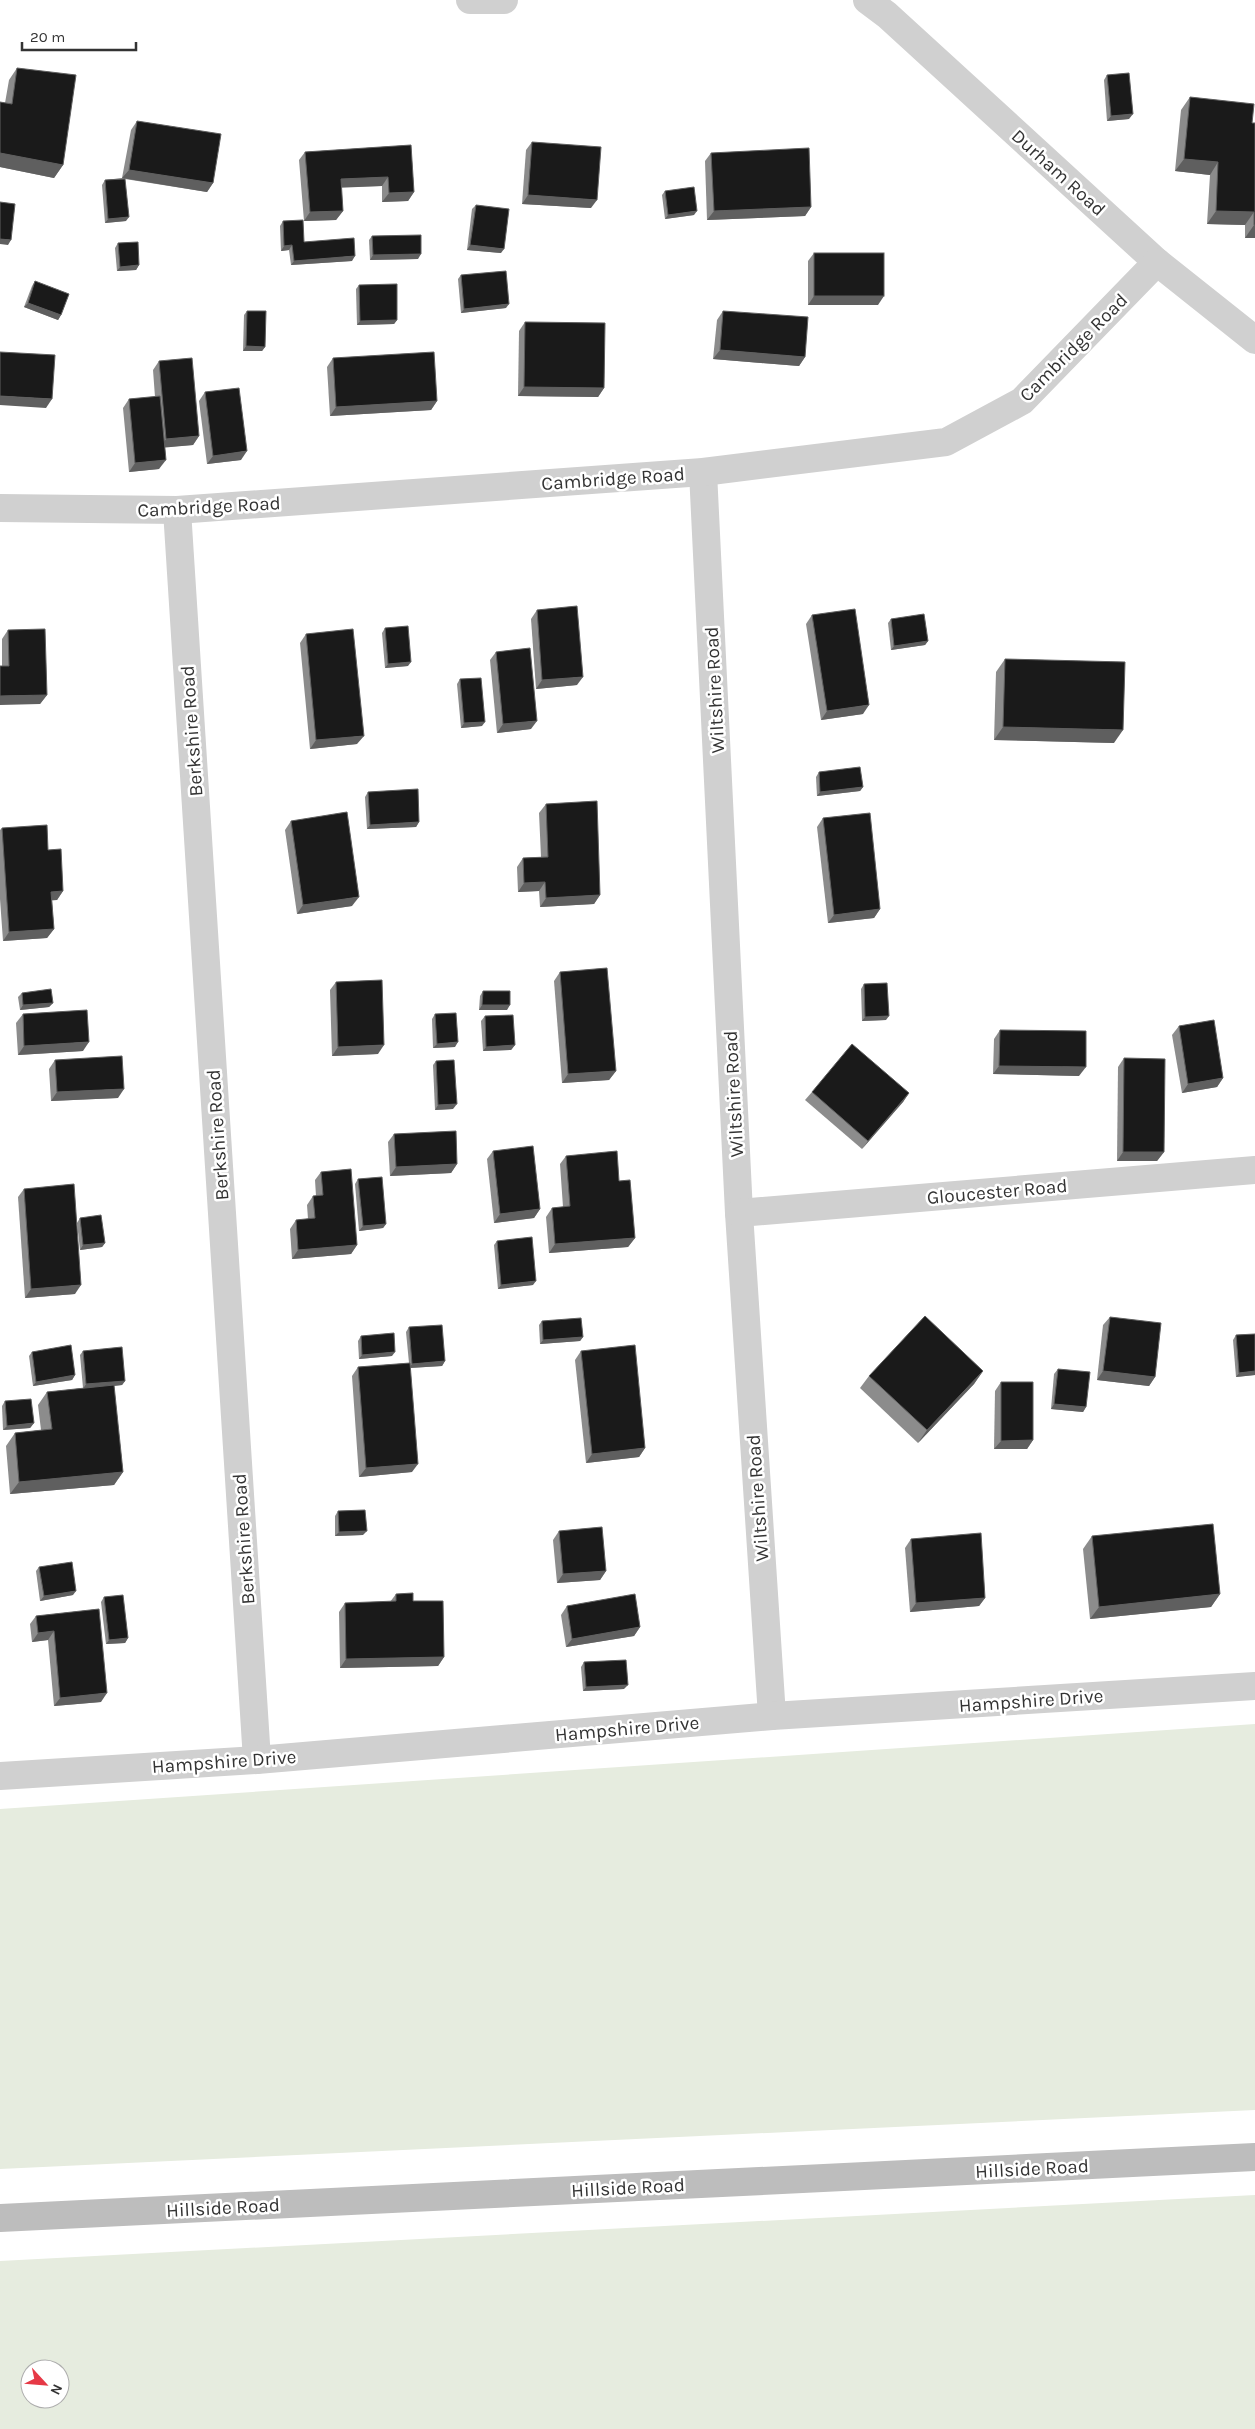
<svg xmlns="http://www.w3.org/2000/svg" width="1255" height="2429" font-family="Karla,sans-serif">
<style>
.green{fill:#e6ecdf;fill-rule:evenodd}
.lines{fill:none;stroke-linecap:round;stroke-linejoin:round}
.street{stroke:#d0d0d0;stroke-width:28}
.secondary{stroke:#bdbdbd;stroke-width:28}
.wall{fill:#8c8c8c}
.shaded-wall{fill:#5f5f5f}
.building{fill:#1a1a1a;stroke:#5f5f5f}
.labels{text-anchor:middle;stroke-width:5;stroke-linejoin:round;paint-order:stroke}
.street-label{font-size:19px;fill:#333;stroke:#fff}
</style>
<rect width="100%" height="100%" fill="#fff"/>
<g class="green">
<polygon points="1255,1724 1255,2110 0,2169 0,1809"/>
<path d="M1255,2195V2429H0V2261ZM30,2369H60V2399H30Z"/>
</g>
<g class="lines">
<g class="street">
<polyline points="470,0 504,0"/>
<polyline points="867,0 887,15 1157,262 1255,340"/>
<polyline points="703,472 739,1213 772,1716"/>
<polyline points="0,508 177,510 703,472 946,442 1022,401 1157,262"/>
<polyline points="177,510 257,1760"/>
<polyline points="739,1213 1255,1170"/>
<polyline points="0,1776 257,1760 772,1716 1255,1686"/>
</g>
<polyline class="secondary" points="0,2218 1255,2157"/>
</g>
<g class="wall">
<polygon points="17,68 63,165 54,178 0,167 0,102 5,103 9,80"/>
<polygon points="1107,75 1129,119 1107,121 1104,80"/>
<polygon points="1190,97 1252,123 1255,238 1245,238 1245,225 1207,224 1210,175 1175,171 1181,110"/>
<polygon points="137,121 213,183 207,192 125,179 126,221 105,223 102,185 105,180 122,178 131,130"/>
<polygon points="532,142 591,208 522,204 526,150"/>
<polygon points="411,145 414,192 408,201 382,202 382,186 341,187 343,211 336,220 304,221 299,160 305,152"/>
<polygon points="711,153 811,207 805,216 707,220 705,161"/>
<polygon points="665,191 694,215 665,219 662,195"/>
<polygon points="476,205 501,253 467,250 472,209"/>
<polygon points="283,221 304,242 352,261 291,265 289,250 281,251 280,226"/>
<polygon points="372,236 418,259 370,260 369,240"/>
<polygon points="118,243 139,265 136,270 117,271 115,248"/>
<polygon points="814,253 878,305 808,305 808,261"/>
<polygon points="461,275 506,308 461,313 458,279"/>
<polygon points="35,281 61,315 58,320 24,307 32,286"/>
<polygon points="359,285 397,320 394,324 357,325 356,289"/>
<polygon points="247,311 265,347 262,351 243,351 244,315"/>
<polygon points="723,311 805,357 799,366 713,359 717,320"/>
<polygon points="525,322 604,388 598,397 518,396 519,331"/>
<polygon points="333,358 437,401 431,410 330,416 327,367"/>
<polygon points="159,361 199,436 193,445 165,447 159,469 129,472 123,408 129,399 155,397 153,370"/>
<polygon points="205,392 241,460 207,464 199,401"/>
<polygon points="537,610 577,685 536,689 531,619"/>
<polygon points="812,615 863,714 821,720 806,624"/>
<polygon points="891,619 928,641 925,645 891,650 888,623"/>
<polygon points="385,628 408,666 385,668 382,633"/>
<polygon points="8,630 47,695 40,704 2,666 2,639"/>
<polygon points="306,634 357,744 310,749 300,643"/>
<polygon points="496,652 531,729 497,733 490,660"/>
<polygon points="1005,659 1114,743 994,740 996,672"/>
<polygon points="460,679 482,726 461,728 457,684"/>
<polygon points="819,772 863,787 860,791 817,796 816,777"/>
<polygon points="368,792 419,822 416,827 367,829 365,797"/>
<polygon points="546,804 600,895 594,904 540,907 539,891 518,892 517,867 523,858 541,857 539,813"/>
<polygon points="823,818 880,909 874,918 828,923 817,827"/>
<polygon points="291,821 352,906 297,914 285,830"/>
<polygon points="2,828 48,850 63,891 57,900 52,900 54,929 47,938 3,941 0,899 0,830"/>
<polygon points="560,972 616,1071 609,1080 562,1083 554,981"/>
<polygon points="336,982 378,1054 332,1056 330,990"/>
<polygon points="864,984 886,1020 862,1021 861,989"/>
<polygon points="483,991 507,1010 479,1010 480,996"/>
<polygon points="22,993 53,1003 49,1007 20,1010 18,997"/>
<polygon points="23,1014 83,1051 18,1055 16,1023"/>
<polygon points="435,1014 455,1047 433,1048 432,1019"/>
<polygon points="485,1016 515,1045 511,1050 483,1051 481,1021"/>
<polygon points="1179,1026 1223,1078 1217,1087 1182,1093 1172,1035"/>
<polygon points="1000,1030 1079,1076 993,1074 994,1039"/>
<polygon points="1124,1058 1164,1152 1157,1161 1117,1161 1118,1067"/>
<polygon points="55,1060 118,1098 51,1101 49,1069"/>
<polygon points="436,1061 453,1109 435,1110 433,1065"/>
<polygon points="812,1092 909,1093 903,1102 862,1149 805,1100"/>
<polygon points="394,1134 457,1164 451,1173 390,1176 388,1142"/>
<polygon points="493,1151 540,1209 534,1218 494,1223 487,1159"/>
<polygon points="566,1156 619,1181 635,1238 628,1247 549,1253 546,1217 552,1208 563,1207 560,1164"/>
<polygon points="321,1172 357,1245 351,1254 292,1259 290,1229 296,1220 308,1219 307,1205 313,1196 316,1196 315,1180"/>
<polygon points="358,1179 386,1224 383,1228 359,1231 355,1184"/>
<polygon points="24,1189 75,1294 25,1298 18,1197"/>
<polygon points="80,1218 105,1243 102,1247 80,1250 77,1223"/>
<polygon points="497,1241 533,1285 498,1289 494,1245"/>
<polygon points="1110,1317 1155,1377 1149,1386 1097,1380 1103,1325"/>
<polygon points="542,1321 583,1337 580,1341 540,1344 539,1325"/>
<polygon points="409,1327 445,1361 442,1366 410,1368 412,1472 359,1477 352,1376 358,1367 409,1363 406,1332"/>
<polygon points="1255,1334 1255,1375 1236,1377 1233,1340 1236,1335"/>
<polygon points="361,1336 392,1356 359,1359 358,1341"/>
<polygon points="83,1351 125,1381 122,1385 114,1386 123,1472 114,1485 10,1494 6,1446 15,1433 41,1430 38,1405 47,1392 83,1388 80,1355"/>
<polygon points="581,1351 645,1448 639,1457 586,1463 575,1360"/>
<polygon points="32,1352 75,1375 72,1380 33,1386 29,1356"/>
<polygon points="1058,1369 1086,1407 1083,1412 1051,1409 1054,1374"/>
<polygon points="983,1371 974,1384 918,1443 860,1388 869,1376"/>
<polygon points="1001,1382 1033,1440 1027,1449 994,1449 995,1391"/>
<polygon points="5,1401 34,1423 30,1428 3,1430 2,1406"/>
<polygon points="338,1511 363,1535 335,1536 335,1516"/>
<polygon points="559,1531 606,1571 600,1580 557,1583 553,1540"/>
<polygon points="1092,1536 1220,1594 1211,1607 1090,1619 1083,1549"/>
<polygon points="911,1539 985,1598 979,1606 910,1612 905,1548"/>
<polygon points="39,1567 73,1595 40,1601 36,1571"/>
<polygon points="396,1594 413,1601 444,1657 438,1666 340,1668 339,1612 345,1603 390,1602"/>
<polygon points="104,1597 128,1638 125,1643 106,1644 101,1602"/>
<polygon points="567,1606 640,1627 634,1636 566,1647 561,1615"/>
<polygon points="99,1609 101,1702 54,1706 48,1640 32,1642 30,1624 36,1616"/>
<polygon points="584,1662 624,1689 583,1691 581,1667"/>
</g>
<g class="shaded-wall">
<polygon points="1133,114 1129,119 1107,121 1111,116"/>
<polygon points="0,153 63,165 54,178 0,167"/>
<polygon points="1184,159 1218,162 1210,175 1175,171"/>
<polygon points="129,170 213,183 207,192 122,178"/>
<polygon points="388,177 382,186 334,188 341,179"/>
<polygon points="414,192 408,201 382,202 389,193"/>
<polygon points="528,195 597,200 591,208 522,204"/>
<polygon points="811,207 805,216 707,220 714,211"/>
<polygon points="343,211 336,220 304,221 310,212"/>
<polygon points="697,211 694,215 665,219 668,215"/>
<polygon points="1216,211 1254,212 1245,225 1207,224"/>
<polygon points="129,217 126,221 105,223 108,219"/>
<polygon points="1254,225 1255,225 1255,238 1245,238"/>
<polygon points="0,239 11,240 8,245 0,244"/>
<polygon points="292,245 289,250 281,251 284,246"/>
<polygon points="470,245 504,249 501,253 467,250"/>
<polygon points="421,254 418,259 370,260 373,255"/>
<polygon points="355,256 352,261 291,265 294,261"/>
<polygon points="139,265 136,270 117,271 120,267"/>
<polygon points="814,296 884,296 878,305 808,305"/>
<polygon points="28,303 61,315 58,320 24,307"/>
<polygon points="509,304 506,308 461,313 464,309"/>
<polygon points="397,320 394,324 357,325 360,321"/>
<polygon points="246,346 265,347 262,351 243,351"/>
<polygon points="720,350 805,357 799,366 713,359"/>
<polygon points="524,387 604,388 598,397 518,396"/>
<polygon points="0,396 52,399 46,408 0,405"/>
<polygon points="437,401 431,410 330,416 336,407"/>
<polygon points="199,436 193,445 160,448 166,439"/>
<polygon points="247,451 241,460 207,464 213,456"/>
<polygon points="166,460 159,469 129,472 135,463"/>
<polygon points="928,641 925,645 891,650 894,646"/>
<polygon points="411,662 408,666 385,668 388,664"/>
<polygon points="583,677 577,685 536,689 542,680"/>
<polygon points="47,695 40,704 0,705 0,696"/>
<polygon points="869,705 863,714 821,720 827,711"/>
<polygon points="537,721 531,729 497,733 503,724"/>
<polygon points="485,722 482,726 461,728 464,723"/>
<polygon points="1003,727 1123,730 1114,743 994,740"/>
<polygon points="364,736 357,744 310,749 316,740"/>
<polygon points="863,787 860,791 817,796 820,792"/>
<polygon points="419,822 416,827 367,829 370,825"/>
<polygon points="545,882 539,891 518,892 524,883"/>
<polygon points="63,891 57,900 45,901 51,892"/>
<polygon points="600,895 594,904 540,907 546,898"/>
<polygon points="359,897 352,906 297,914 303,905"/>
<polygon points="880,909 874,918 828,923 834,915"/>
<polygon points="54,929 47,938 3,941 9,932"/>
<polygon points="53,1003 49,1007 20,1010 23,1005"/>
<polygon points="482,1005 510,1005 507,1010 479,1010"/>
<polygon points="889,1016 886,1020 862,1021 865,1017"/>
<polygon points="89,1042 83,1051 18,1055 24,1046"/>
<polygon points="458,1042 455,1047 433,1048 437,1044"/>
<polygon points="384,1045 378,1054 332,1056 338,1047"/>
<polygon points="515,1045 511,1050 483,1051 486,1047"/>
<polygon points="999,1066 1086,1067 1079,1076 993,1074"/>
<polygon points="616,1071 609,1080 562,1083 568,1074"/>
<polygon points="1223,1078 1217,1087 1182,1093 1188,1084"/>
<polygon points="124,1089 118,1098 51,1101 57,1092"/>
<polygon points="909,1093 903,1102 862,1149 868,1141"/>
<polygon points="457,1104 453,1109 435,1110 438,1105"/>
<polygon points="1123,1152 1164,1152 1157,1161 1117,1161"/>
<polygon points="457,1164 451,1173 390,1176 396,1167"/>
<polygon points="540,1209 534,1218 494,1223 500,1214"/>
<polygon points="386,1224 383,1228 359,1231 363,1226"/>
<polygon points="635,1238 628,1247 549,1253 555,1244"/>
<polygon points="105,1243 102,1247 80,1250 83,1245"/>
<polygon points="357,1245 351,1254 292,1259 298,1250"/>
<polygon points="536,1281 533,1285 498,1289 501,1285"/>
<polygon points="81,1285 75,1294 25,1298 31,1289"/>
<polygon points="583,1337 580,1341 540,1344 543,1340"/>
<polygon points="395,1352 392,1356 359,1359 362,1355"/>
<polygon points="445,1361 442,1366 409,1368 412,1364"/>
<polygon points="983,1371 974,1384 918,1443 927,1430"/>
<polygon points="1103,1371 1155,1377 1149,1386 1097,1380"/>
<polygon points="1255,1371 1255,1375 1236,1377 1239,1373"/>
<polygon points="75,1375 72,1380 33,1386 36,1382"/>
<polygon points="125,1381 122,1385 83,1389 86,1384"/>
<polygon points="1054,1404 1086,1407 1083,1412 1051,1409"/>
<polygon points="34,1423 30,1428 3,1430 7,1426"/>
<polygon points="1033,1440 1027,1449 994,1449 1001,1441"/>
<polygon points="645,1448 639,1457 586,1463 592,1454"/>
<polygon points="418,1464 412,1472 359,1477 366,1468"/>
<polygon points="123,1472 114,1485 10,1494 19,1482"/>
<polygon points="367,1531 363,1535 335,1536 339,1532"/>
<polygon points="606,1571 600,1580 557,1583 563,1574"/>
<polygon points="76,1591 73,1595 40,1601 44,1596"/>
<polygon points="1220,1594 1211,1607 1090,1619 1099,1607"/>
<polygon points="985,1598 979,1606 910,1612 916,1603"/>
<polygon points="640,1627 634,1636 566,1647 572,1639"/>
<polygon points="54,1631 48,1640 32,1642 38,1633"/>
<polygon points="128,1638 125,1643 106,1644 109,1640"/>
<polygon points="444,1657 438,1666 340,1668 346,1659"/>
<polygon points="628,1685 624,1689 583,1691 586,1687"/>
<polygon points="107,1693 101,1702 54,1706 60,1698"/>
</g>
<g class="building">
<polygon points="17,68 76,75 63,165 0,153 0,102 12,104"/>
<polygon points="1129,73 1133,114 1111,116 1107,75"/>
<polygon points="1190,97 1254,104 1252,123 1255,123 1255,225 1254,225 1254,212 1216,211 1218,162 1184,159"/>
<polygon points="137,121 221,134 213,183 129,170"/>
<polygon points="532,142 601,147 597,200 528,195"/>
<polygon points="411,145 414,192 389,193 388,177 341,179 343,211 310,212 305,152"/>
<polygon points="809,148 811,207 714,211 711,153"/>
<polygon points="125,179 129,217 108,219 105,180"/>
<polygon points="694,187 697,211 668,215 665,191"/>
<polygon points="0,202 15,204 11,240 0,239"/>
<polygon points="476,205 509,209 504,249 470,245"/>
<polygon points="303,220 304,242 354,238 355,256 294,261 292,245 284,246 283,221"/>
<polygon points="421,235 421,254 373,255 372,236"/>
<polygon points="138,242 139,265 120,267 118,243"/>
<rect x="814" y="253" width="70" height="43"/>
<polygon points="506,271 509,304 464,309 461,275"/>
<polygon points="35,281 69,294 61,315 28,303"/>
<polygon points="397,284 397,320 360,321 359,285"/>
<polygon points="247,311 266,311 265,347 246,346"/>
<polygon points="723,311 808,317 805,357 720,350"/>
<polygon points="525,322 605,323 604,388 524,387"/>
<polygon points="0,352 55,355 52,399 0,396"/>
<polygon points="434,352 437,401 336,407 333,358"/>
<polygon points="192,358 199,436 166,439 159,361"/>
<polygon points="239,388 247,451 213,456 205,392"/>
<polygon points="160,396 166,460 135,463 129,399"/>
<polygon points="577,606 583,677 542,680 537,610"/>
<polygon points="855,609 869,705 827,711 812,615"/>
<polygon points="924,614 928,641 894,646 891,619"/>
<polygon points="408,626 411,662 388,664 385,628"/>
<polygon points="45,629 47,695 0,696 0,666 9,666 8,630"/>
<polygon points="353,629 364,736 316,740 306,634"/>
<polygon points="530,648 537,721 503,724 496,652"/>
<polygon points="1005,659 1125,662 1123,730 1003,727"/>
<polygon points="481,678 485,722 464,723 460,679"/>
<polygon points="860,767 863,787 820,792 819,772"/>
<polygon points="418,789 419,822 370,825 368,792"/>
<polygon points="597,801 600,895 546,898 545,882 524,883 523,858 548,857 546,804"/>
<polygon points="347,812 359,897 303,905 291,821"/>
<polygon points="870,813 880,909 834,915 823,818"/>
<polygon points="47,825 48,850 61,849 63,891 51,892 54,929 9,932 2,828"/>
<polygon points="607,968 616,1071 568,1074 560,972"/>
<polygon points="382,980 384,1045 338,1047 336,982"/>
<polygon points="887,983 889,1016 865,1017 864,984"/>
<polygon points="51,989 53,1003 23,1005 22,993"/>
<polygon points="483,991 510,991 510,1005 482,1005"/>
<polygon points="87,1010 89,1042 24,1046 23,1014"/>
<polygon points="456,1013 458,1042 437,1044 435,1014"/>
<polygon points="513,1015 515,1045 486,1047 485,1016"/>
<polygon points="1214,1020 1223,1078 1188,1084 1179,1026"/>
<polygon points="1000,1030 1086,1031 1086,1067 999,1066"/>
<polygon points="852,1044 909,1093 868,1141 812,1092"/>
<polygon points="122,1056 124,1089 57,1092 55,1060"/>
<polygon points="1124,1058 1165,1059 1164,1152 1123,1152"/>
<polygon points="454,1060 457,1104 438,1105 436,1061"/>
<polygon points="456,1131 457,1164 396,1167 394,1134"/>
<polygon points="533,1146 540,1209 500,1214 493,1151"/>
<polygon points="617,1151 619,1181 630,1180 635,1238 555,1244 552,1208 570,1206 566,1156"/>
<polygon points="351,1169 357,1245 298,1250 296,1220 315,1218 313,1196 323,1195 321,1172"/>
<polygon points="382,1177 386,1224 363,1226 358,1179"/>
<polygon points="74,1184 81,1285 31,1289 24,1189"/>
<polygon points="101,1215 105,1243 83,1245 80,1218"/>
<polygon points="532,1237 536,1281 501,1285 497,1241"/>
<polygon points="925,1316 983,1371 927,1430 869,1376"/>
<polygon points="1110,1317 1161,1323 1155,1377 1103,1371"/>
<polygon points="581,1318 583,1337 543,1340 542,1321"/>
<polygon points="442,1325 445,1361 412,1364 409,1327"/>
<polygon points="394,1333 395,1352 362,1355 361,1336"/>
<polygon points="1255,1334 1255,1371 1239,1373 1236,1335"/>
<polygon points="71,1345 75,1375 36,1382 32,1352"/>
<polygon points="635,1345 645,1448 592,1454 581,1351"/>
<polygon points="122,1347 125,1381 86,1384 83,1351"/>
<polygon points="410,1363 418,1464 366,1468 358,1367"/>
<polygon points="1058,1369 1090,1372 1086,1407 1054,1404"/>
<polygon points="1001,1382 1033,1382 1033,1440 1001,1441"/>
<polygon points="114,1385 123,1472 19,1482 15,1433 52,1429 47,1392"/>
<polygon points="31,1399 34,1423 7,1426 5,1401"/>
<polygon points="365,1510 367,1531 339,1532 338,1511"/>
<polygon points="1213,1524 1220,1594 1099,1607 1092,1536"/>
<polygon points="602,1527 606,1571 563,1574 559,1531"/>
<polygon points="981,1533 985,1598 916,1603 911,1539"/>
<polygon points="72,1562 76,1591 44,1596 39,1567"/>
<polygon points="413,1593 413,1601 443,1601 444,1657 346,1659 345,1603 396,1601 396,1594"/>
<polygon points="635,1594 640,1627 572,1639 567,1606"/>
<polygon points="123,1595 128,1638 109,1640 104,1597"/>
<polygon points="99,1609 107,1693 60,1698 54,1631 38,1633 36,1616"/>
<polygon points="626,1660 628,1685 586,1687 584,1662"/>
</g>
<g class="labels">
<g class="street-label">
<text transform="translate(1059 172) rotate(42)" y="7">Durham Road</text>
<text transform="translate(1073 347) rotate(-45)" y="7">Cambridge Road</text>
<text transform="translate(613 478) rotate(-4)" y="7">Cambridge Road</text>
<text transform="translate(209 506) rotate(-3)" y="7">Cambridge Road</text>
<text transform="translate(714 690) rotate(-93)" y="7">Wiltshire Road</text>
<text transform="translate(191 731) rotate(-94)" y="7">Berkshire Road</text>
<text transform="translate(733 1094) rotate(-93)" y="7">Wiltshire Road</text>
<text transform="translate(217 1135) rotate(-94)" y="7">Berkshire Road</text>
<text transform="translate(997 1191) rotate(-5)" y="7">Gloucester Road</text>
<text transform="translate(757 1498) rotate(-94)" y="7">Wiltshire Road</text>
<text transform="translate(243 1539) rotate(-94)" y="7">Berkshire Road</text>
<text transform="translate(1031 1700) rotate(-4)" y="7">Hampshire Drive</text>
<text transform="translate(627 1728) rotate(-5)" y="7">Hampshire Drive</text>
<text transform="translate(224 1761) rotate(-4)" y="7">Hampshire Drive</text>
<text transform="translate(1032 2168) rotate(-3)" y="7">Hillside Road</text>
<text transform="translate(628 2187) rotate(-3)" y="7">Hillside Road</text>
<text transform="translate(223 2207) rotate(-3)" y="7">Hillside Road</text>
</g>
</g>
<g transform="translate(45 2384) rotate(116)"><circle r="24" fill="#ffffff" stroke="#adadad"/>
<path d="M0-4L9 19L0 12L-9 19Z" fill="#e63946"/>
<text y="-8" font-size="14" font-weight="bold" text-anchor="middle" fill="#333333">N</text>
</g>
<path d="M22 42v8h114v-8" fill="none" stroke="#333333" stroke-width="2.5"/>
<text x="30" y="42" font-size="15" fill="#333333" stroke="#ffffff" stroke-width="4" paint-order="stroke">20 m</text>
</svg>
